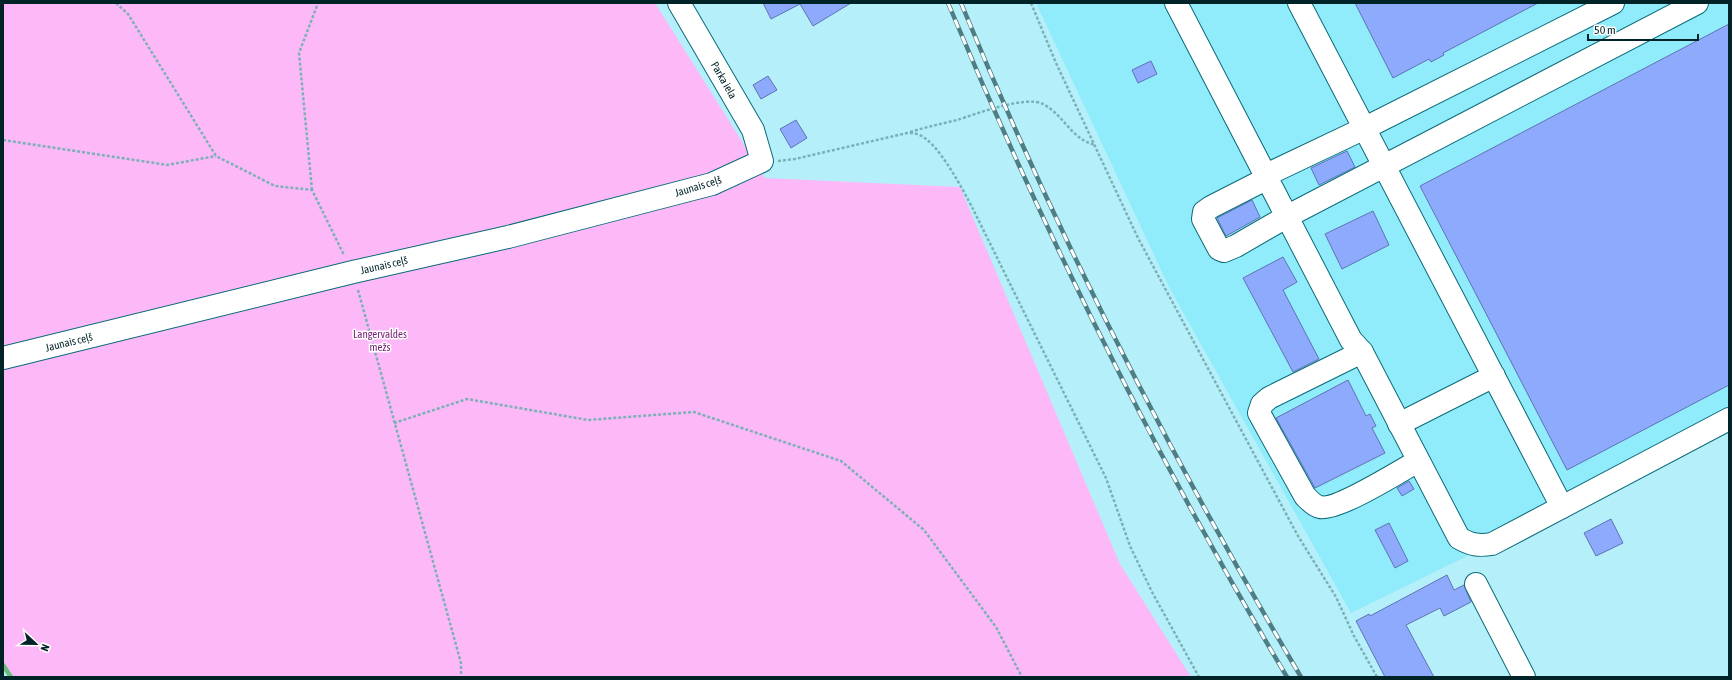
<svg xmlns="http://www.w3.org/2000/svg" width="1732" height="680" font-family="'Asap Condensed',sans-serif">
<style>
.built{fill:#90ebfa}
.green{fill:#fdb9f7}
.lines{fill:none;stroke-linecap:round;stroke-linejoin:round}
.stream{stroke:#6abd7c;stroke-width:4.5}
.building{fill:#8eaafd;stroke:#5e73b3}
.minor-casing{stroke:#0a6b78;stroke-width:24}
.path{stroke:#7cb0b8;stroke-width:2.5;stroke-dasharray:3 2;stroke-linecap:butt}
.minor{stroke:#fff;stroke-width:22}
.rail-casing{stroke:#4f7d84;stroke-width:4.5}
.rail{stroke:#fff;stroke-width:3;stroke-dasharray:9;stroke-linecap:butt}
.labels{text-anchor:middle;stroke-width:3;stroke-linejoin:round;paint-order:stroke}
.street-label{font-size:11px;fill:#002328;stroke:#fff}
.park-label{font-size:11px;fill:#751f72;stroke:#fff}
</style>
<rect width="100%" height="100%" fill="#b5f0fa"/>
<polygon class="built" points="1036,3 1729,3 1729,428 1351,613 1170,289"/>
<polygon class="green" points="3,3 655,3 765,178 960,187 1120,564 1191,677 13,677 3,662"/>
<g class="lines">
<polyline class="stream" points="3,665 11,677"/>
</g>
<g class="building">
<polygon points="763,3 851,3 813,26 800,4 771,19"/>
<polygon points="1355,3 1538,3 1443,53 1444,55 1431,62 1429,59 1393,78"/>
<polygon points="1729,24 1729,385 1567,470 1420,186"/>
<polygon points="1151,61 1157,74 1138,83 1132,70"/>
<polygon points="768,76 777,90 761,99 753,85"/>
<polygon points="796,120 807,138 791,148 780,129"/>
<polygon points="1347,151 1355,167 1319,185 1311,168"/>
<polygon points="1252,200 1260,217 1226,236 1217,218"/>
<polygon points="1373,211 1389,245 1342,269 1325,234"/>
<polygon points="1283,257 1297,282 1283,290 1319,359 1293,372 1243,278"/>
<polygon points="1348,380 1366,416 1370,414 1376,426 1372,428 1385,453 1315,488 1276,418"/>
<polygon points="1409,481 1414,489 1402,496 1397,488"/>
<polygon points="1611,519 1623,543 1596,556 1584,533"/>
<polygon points="1389,523 1408,561 1395,568 1375,530"/>
<polygon points="1447,575 1454,590 1464,585 1471,602 1444,616 1440,608 1406,625 1434,677 1385,677 1356,621 1369,614 1370,616"/>
</g>
<g class="lines">
<defs>
<g id="minor">
<path d="M1176,3L1351,340L1362,352L1459,538C1471,545 1479,546 1492,544L1729,419"/>
<polyline points="1299,3 1562,507"/>
<polyline points="1613,3 1365,128 1266,175 1262,181 1211,207 1204,212 1203,219 1219,249 1224,251 1236,246 1286,217 1697,3"/>
<path d="M1362,352L1269,398L1262,404L1259,413L1305,496C1309,500 1314,506 1320,507C1337,511 1400,471 1418,461"/>
<polyline points="3,358 353,272 508,237 712,184 762,161 753,130 679,3"/>
<polyline points="1399,424 1494,376"/>
<polyline points="1476,584 1524,677"/>
</g>
</defs>
<use href="#minor" class="minor-casing"/>
<g class="path">
<polyline points="116,3 128,14 216,156 275,186 312,190 344,255"/>
<polyline points="1031,3 1056,63 1138,238 1298,536 1336,597 1354,636 1377,677"/>
<path d="M910,132C926,127 941,124 957,120C976,114 1026,95 1043,104C1064,115 1071,139 1095,145"/>
<polyline points="3,140 167,165 216,156"/>
<path d="M778,161L795,159L907,133C911,133 915,133 919,135C938,141 964,192 973,209L1106,478L1130,546L1152,592L1199,677"/>
<polyline points="312,190 299,53 318,3"/>
<polyline points="358,290 461,663 461,677"/>
<polyline points="394,423 467,399 588,420 694,412 841,461 924,530 996,627 1022,677"/>
</g>
<use href="#minor" class="minor"/>
<defs>
<g id="rail">
<path d="M948,3C1045,235 1158,461 1287,677"/>
<path d="M961,3C1057,236 1173,461 1301,677"/>
</g>
</defs>
<use href="#rail" class="rail-casing"/>
<use href="#rail" class="rail"/>
</g>
<g class="labels">
<g class="street-label">
<text transform="translate(724 80) rotate(60)" y="4">Parka iela</text>
<text transform="translate(698 186) rotate(-17)" y="4">Jaunais ceļš</text>
<text transform="translate(384 265) rotate(-13)" y="4">Jaunais ceļš</text>
<text transform="translate(69 342) rotate(-14)" y="4">Jaunais ceļš</text>
</g>
<g class="park-label">
<text x="380" y="338">Langervaldes<tspan x="380" dy="13">mežs</tspan></text>
</g>
</g>
<rect width="1732" height="680" fill="none" stroke="#002328" stroke-width="8"/>
<g transform="translate(36 644) rotate(112)" stroke="#ffffff" stroke-width="3" paint-order="stroke">
<path d="M0-3L7 15L0 10L-7 15Z" fill="#002328"/>
<text y="-6" font-size="11" font-weight="bold" text-anchor="middle" fill="#002328">N</text>
</g>
<path d="M1588 34v6h110v-6" fill="none" stroke="#002328" stroke-width="2"/>
<text x="1594" y="34" font-size="12" fill="#002328" stroke="#ffffff" stroke-width="3" paint-order="stroke">50 m</text>
</svg>
